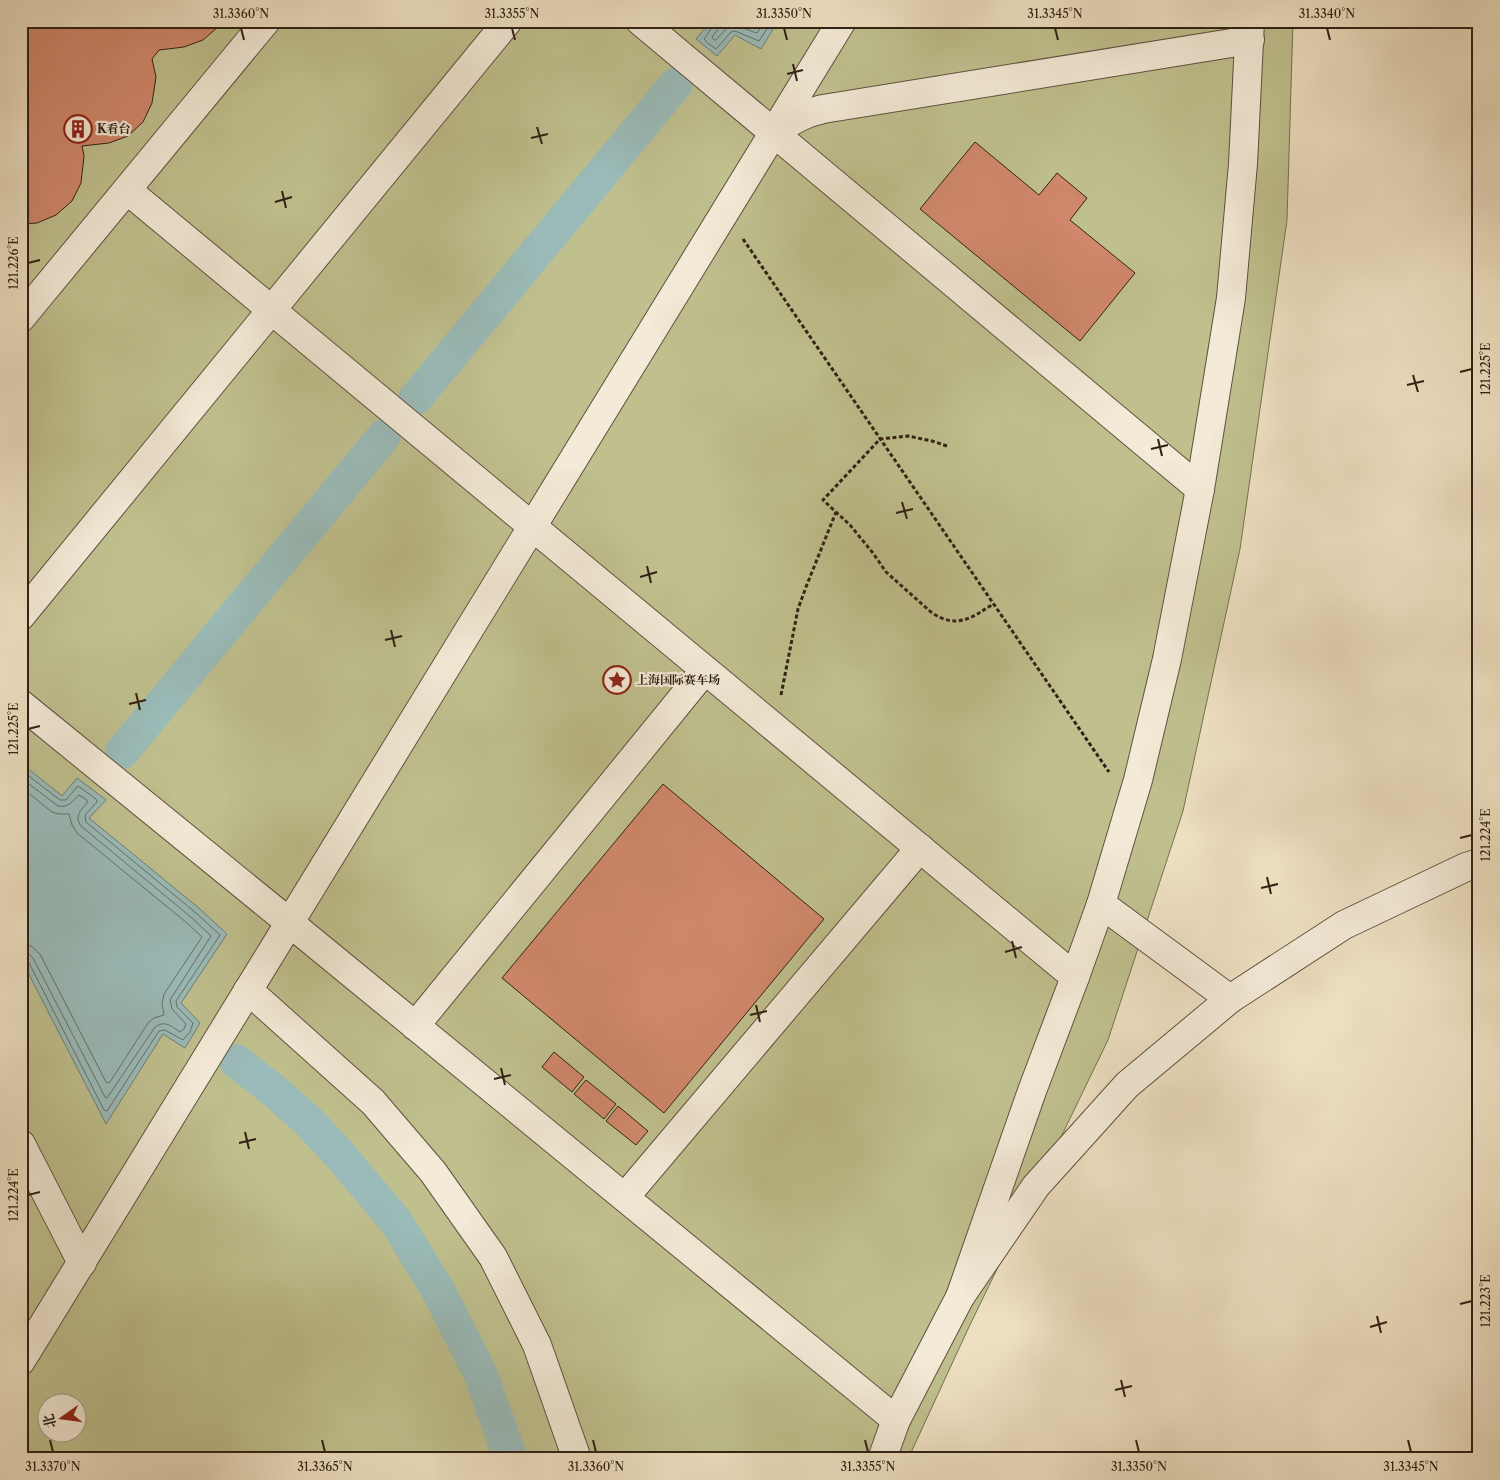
<svg xmlns="http://www.w3.org/2000/svg" width="1500" height="1480" font-family="'Libre Caslon Text','Noto Serif SC',serif">
<style>
.green{fill:#bfc08e;stroke:#787052;fill-rule:evenodd}
.water{fill:#9abbb9;stroke:#707d77}
.lines{fill:none;stroke-linecap:round;stroke-linejoin:round}
.shore{stroke:#666e67;stroke-width:1}
.canal{stroke:#9abbb9;stroke-width:34}
.building{fill:#d0876b;stroke:#312115}
.minor-casing{stroke:#605040;stroke-width:30}
.path{stroke:#312115;stroke-width:3;stroke-dasharray:4 2.5;stroke-linecap:butt}
.minor{stroke:#f3ead7;stroke-width:28}
.ticks{fill:none;stroke:#312115;stroke-width:2}
.labels{text-anchor:middle;stroke-width:4.5;stroke-linejoin:round;paint-order:stroke}
.poi-label{font-size:12px;font-weight:bold;fill:#312115;stroke:#f3ead7;text-anchor:start}
.neatline{fill:none;stroke:#312115;stroke-width:2}
.ticks-label{font-size:12px;text-anchor:middle;fill:#312115}
</style>
<rect width="100%" height="100%" fill="#eddfc1"/>
<filter id="stains"><feTurbulence type="fractalNoise" baseFrequency=".004" numOctaves="4"/><feColorMatrix values="0 0 0 0 .2 0 0 0 0 .09 0 0 0 0 .02 0 0 0 .5 -.17"/></filter>
<radialGradient id="worn" r=".72"><stop offset=".6" stop-color="#630" stop-opacity="0"/><stop offset="1" stop-color="#630" stop-opacity=".3"/></radialGradient>
<path class="green" d="M21,21H1293L1287,220L1240,549L1183,811L1108,1040L968,1329L908,1459H21ZM48,1402H78V1432H48Z"/>
<g class="water">
<polygon points="711,21 778,21 761,49 735,35 717,56 696,39"/>
<polygon points="21,763 62,796 77,778 106,800 89,818 200,909 227,934 181,1003 200,1023 185,1048 163,1034 106,1124 21,959"/>
</g>
<g class="lines">
<g class="shore">
<polyline points="714,21 713,26 704,39 709,44 716,49 731,32 735,31 759,41 772,21"/>
<path d="M721,21L719,28L712,37L714,40H716C738,15 732,26 757,33L765,21"/>
<polyline points="21,770 60,800 66,800 78,786 96,799 97,802 85,815 86,822 196,913 220,935 176,1001 177,1007 193,1023 190,1032 183,1040 165,1030 159,1031 107,1111 104,1110 28,961 25,958 21,958"/>
<path d="M21,778L58,806C69,808 72,801 79,795L87,800V803C81,810 74,816 81,826L192,918L211,936L170,1000L172,1009L186,1024L184,1029L180,1032C171,1026 165,1020 155,1027L107,1098L105,1097L33,958L28,953L21,952"/>
<polyline points="21,787 52,812 59,814 69,814 72,825 77,833 187,923 202,937 164,994 162,1004 164,1015 154,1018 148,1023 110,1082 108,1083 106,1082 40,954 31,946 21,944"/>
</g>
<g class="canal">
<polyline points="415,399 676,84"/>
<polyline points="122,752 384,436"/>
<polyline points="236,1061 273,1090 308,1121 339,1154 397,1223 439,1292 480,1373 511,1459"/>
</g>
</g>
<g class="building">
<polygon points="22,21 221,21 219,26 203,40 184,47 159,50 152,59 156,77 152,103 143,122 128,136 109,143 82,146 84,156 81,183 72,201 56,215 37,223 21,224 21,23"/>
<polygon points="975,142 1039,195 1057,173 1087,198 1070,220 1135,273 1080,341 920,209"/>
<polygon points="663,784 824,919 664,1113 502,978"/>
<polygon points="554,1052 584,1077 572,1092 542,1067"/>
<polygon points="586,1080 616,1104 604,1119 574,1094"/>
<polygon points="618,1106 648,1131 636,1145 606,1121"/>
</g>
<g class="lines">
<defs>
<g id="minor">
<polyline points="640,21 1200,489"/>
<path d="M775,131C790,122 804,113 823,109L1250,40"/>
<polyline points="127,190 1075,977"/>
<polyline points="21,318 266,21"/>
<polyline points="21,616 508,21"/>
<polyline points="21,704 290,923 896,1420"/>
<polyline points="1101,904 1230,999"/>
<polyline points="248,990 373,1102 433,1172 493,1257 537,1345 577,1459"/>
<polyline points="415,1026 705,670"/>
<polyline points="21,1144 82,1263"/>
<polyline points="625,1197 920,848"/>
<polyline points="960,1297 1032,1091 1075,977 1101,904 1138,780 1167,659 1200,489 1231,298 1243,164 1250,21"/>
<polyline points="21,1361 842,21"/>
<polyline points="882,1459 896,1420 960,1297 1036,1186 1127,1085 1230,999 1344,925 1466,867 1479,863"/>
</g>
</defs>
<use href="#minor" class="minor-casing"/>
<g class="path">
<polyline points="743,239 1109,772"/>
<path d="M947,446L932,441L908,436L880,439L823,500L850,525L873,553L886,572L932,613C957,629 972,618 993,604"/>
<polyline points="781,695 798,609 806,587 836,512"/>
</g>
<use href="#minor" class="minor"/>
</g>
<path class="ticks" d="M241,28L244,40M512,28L515,40M784,28L787,40M1055,28L1058,40M1327,28L1330,40M793,64L797,81M787,74L803,70M537,127L542,144M531,138L548,134M282,191L286,208M275,202L292,197M28,263L40,260M1460,372L1472,369M1413,375L1418,392M1407,385L1424,381M1158,439L1162,456M1151,449L1168,445M902,502L907,519M896,513L913,509M647,566L651,583M640,577L657,572M391,630L395,647M385,640L402,636M136,693L140,710M129,704L146,700M28,729L40,726M1460,838L1472,835M1267,877L1271,894M1261,888L1278,884M1012,941L1016,958M1005,952L1022,947M756,1005L760,1022M750,1015L767,1011M501,1068L505,1085M494,1079L511,1075M245,1132L249,1149M239,1143L256,1139M28,1195L40,1192M1460,1304L1472,1301M1377,1316L1381,1333M1370,1327L1387,1322M1121,1380L1125,1397M1115,1390L1132,1386M50,1440L53,1452M322,1440L325,1452M593,1440L596,1452M865,1440L868,1452M1136,1440L1139,1452M1408,1440L1411,1452"/>
<defs>
<symbol id="building-ring" viewBox="-11 -11 22 22"><circle r="9.5" fill="#f3ead7" stroke="#8f2418" stroke-width="1.5"/><path d="M-4-6H4V6H1V3H-1V6H-4ZM-2.5-4.3h1.7v1.8h-1.7ZM.8-4.3h1.7v1.8H.8ZM-2.5-1h1.7V.8h-1.7ZM.8-1h1.7V.8H.8Z" fill="#8f2418"/></symbol>
<symbol id="sight-ring" viewBox="-11 -11 22 22"><circle r="9.5" fill="#f3ead7" stroke="#8f2418" stroke-width="1.5"/><path d="M0-6L1.8-2.2L6-1.7L2.9 1.2L3.7 5.4L0 3.3L-3.7 5.4L-2.9 1.2L-6-1.7L-1.8-2.2Z" fill="#8f2418"/></symbol>
</defs>
<g fill-rule="evenodd">
<use href="#building-ring" x="62" y="113" width="32" height="32"/>
<use href="#sight-ring" x="601" y="664" width="32" height="32"/>
</g>
<g class="labels">
<g class="poi-label">
<text x="97" y="133">K看台</text>
<text x="636" y="684">上海国际赛车场</text>
</g>
</g>
<rect width="1500" height="1480" fill="none" stroke="#eddfc1" stroke-width="55"/>
<g transform="translate(62 1418) rotate(256)"><circle r="24" fill="#f3ead7" stroke="#a59a89"/>
<path d="M0-4L9 19L0 12L-9 19Z" fill="#8f2418"/>
<text y="-8" font-size="14" font-weight="bold" text-anchor="middle" fill="#312115">北</text>
</g>
<rect x="28" y="28" width="1444" height="1424" class="neatline"/>
<g class="ticks-label">
<text x="241" y="18">31.3360°N</text>
<text x="512" y="18">31.3355°N</text>
<text x="784" y="18">31.3350°N</text>
<text x="1055" y="18">31.3345°N</text>
<text x="1327" y="18">31.3340°N</text>
<text transform="translate(14 263) rotate(-90)" y="4">121.226°E</text>
<text transform="translate(1486 369) rotate(-90)" y="4">121.225°E</text>
<text transform="translate(14 729) rotate(-90)" y="4">121.225°E</text>
<text transform="translate(1486 835) rotate(-90)" y="4">121.224°E</text>
<text transform="translate(14 1195) rotate(-90)" y="4">121.224°E</text>
<text transform="translate(1486 1301) rotate(-90)" y="4">121.223°E</text>
<text x="53" y="1471">31.3370°N</text>
<text x="325" y="1471">31.3365°N</text>
<text x="596" y="1471">31.3360°N</text>
<text x="868" y="1471">31.3355°N</text>
<text x="1139" y="1471">31.3350°N</text>
<text x="1411" y="1471">31.3345°N</text>
</g>
<rect width="100%" height="100%" filter="url(#stains)"/>
<rect width="100%" height="100%" fill="url(#worn)"/>
</svg>
